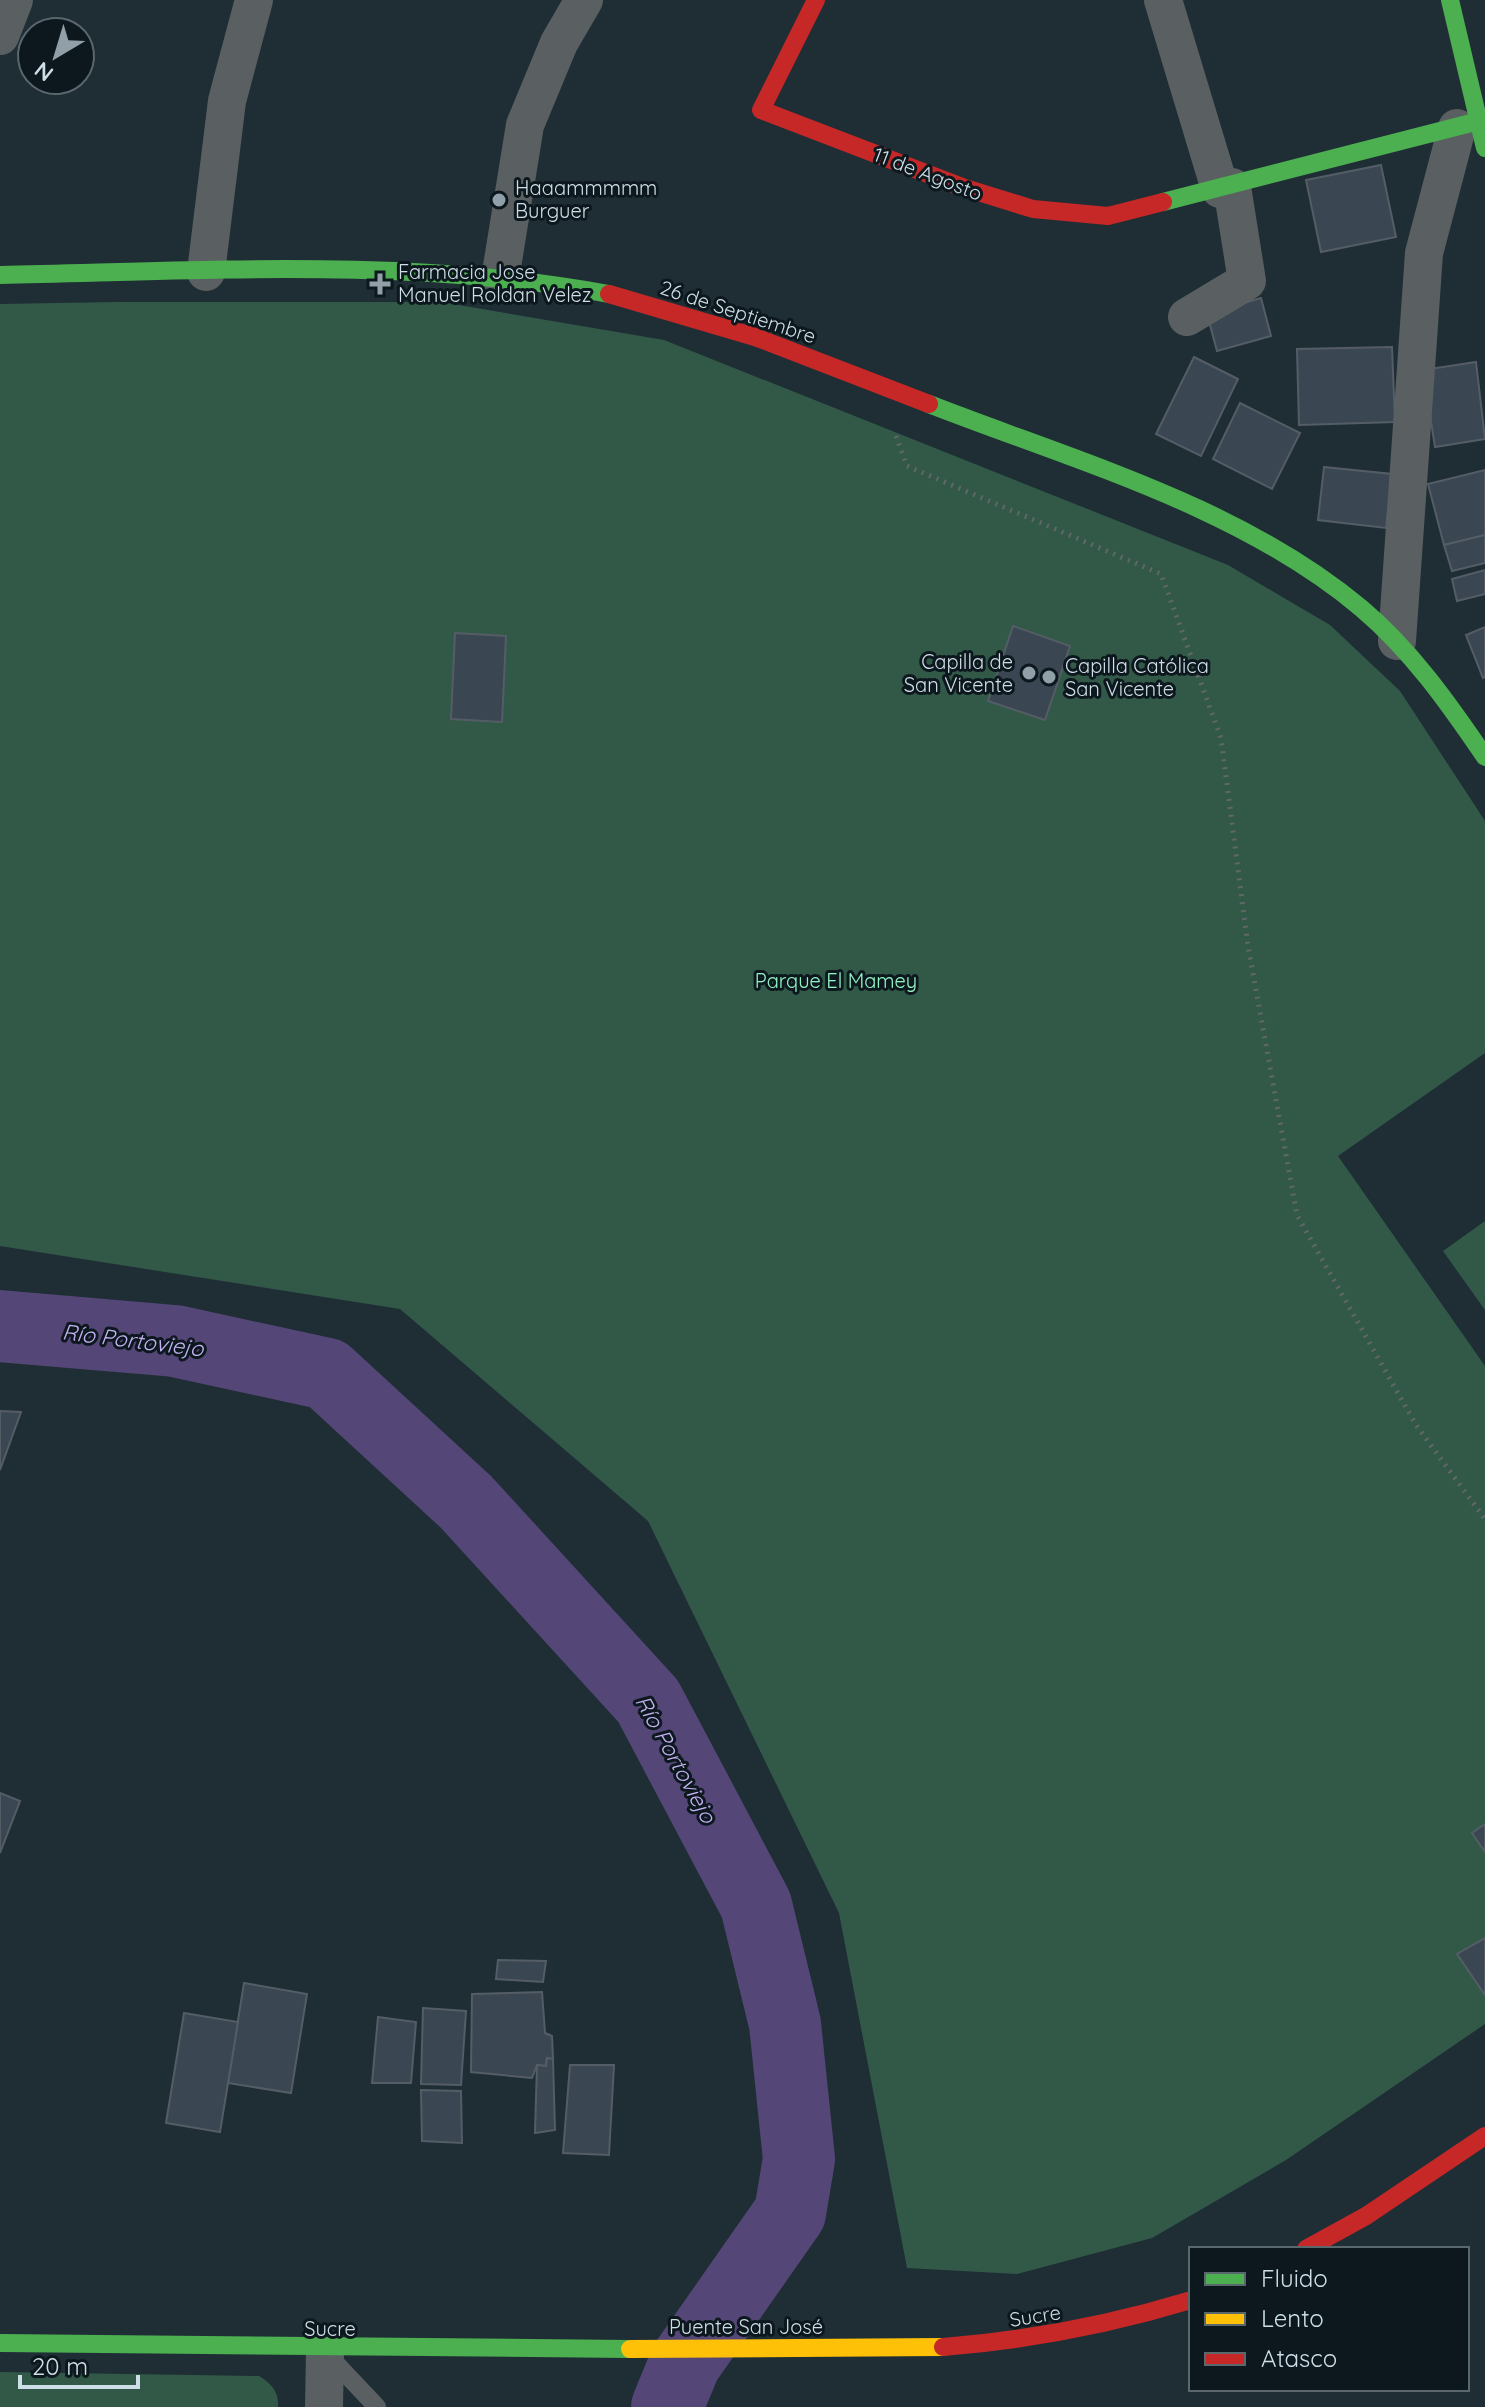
<svg xmlns="http://www.w3.org/2000/svg" width="1485" height="2407" font-family="Quicksand,sans-serif">
<style>
.green{fill:#325948}
.lines{fill:none;stroke-linecap:round;stroke-linejoin:round}
.river{stroke:#544677;stroke-width:72}
.building{fill:#3b4653;stroke:#545d65;stroke-width:2}
.path{stroke:#60676a;stroke-width:5;stroke-dasharray:2 6;stroke-linecap:butt}
.lane{stroke:#5a6061;stroke-width:18}
.street{stroke:#5a6061;stroke-width:38}
.fast{stroke:#4caf50;stroke-width:18}
.slow{stroke:#ffc107;stroke-width:18}
.jam{stroke:#c62828;stroke-width:18}
.poi-dot{fill:#91a0a8;stroke:#0c181d;stroke-width:3}
.labels{text-anchor:middle;stroke-width:6;stroke-linejoin:round;paint-order:stroke}
.street-label{font-size:20px;fill:#cedee6;stroke:#0c181d}
.poi-label{font-size:20px;fill:#cedee6;stroke:#0c181d;text-anchor:start}
.park-label{font-size:20px;fill:#92f4c4;stroke:#0c181d}
.water-label{font-size:22px;font-style:italic;fill:#c4b2f3;stroke:#0c181d}
</style>
<rect width="100%" height="100%" fill="#1f2e35"/>
<g class="green">
<polygon points="116,302 441,302 664,340 1228,565 1330,625 1400,691 1485,821 1485,1053 1338,1156 1485,1366 1485,2024 1286,2160 1152,2238 1017,2274 907,2268 839,1913 648,1521 400,1309 0,1246 0,304"/>
<polygon points="1485,1221 1485,1310 1443,1251"/>
<path d="M0,2372L259,2376C272,2384 279,2392 278,2407H0Z"/>
</g>
<g class="lines">
<polyline class="river" points="0,1326 175,1341 327,1374 466,1502 648,1701 756,1905 785,2024 799,2159 790,2213 685,2363 667,2407"/>
</g>
<g class="building">
<polygon points="1381,165 1396,237 1321,252 1306,180"/>
<polygon points="1261,298 1271,336 1217,351 1207,314"/>
<polygon points="1392,347 1395,422 1299,425 1297,349"/>
<polygon points="1194,357 1238,379 1201,456 1156,434"/>
<polygon points="1476,362 1485,439 1435,447 1423,370"/>
<polygon points="1240,403 1300,433 1272,489 1213,459"/>
<polygon points="1324,467 1392,474 1386,528 1318,520"/>
<polygon points="1485,470 1485,535 1444,545 1428,484"/>
<polygon points="1485,535 1485,563 1452,571 1444,545"/>
<polygon points="1485,570 1485,594 1457,601 1452,579"/>
<polygon points="1013,626 1070,646 1045,720 988,701"/>
<polygon points="1485,627 1485,677 1483,678 1466,635"/>
<polygon points="455,633 506,636 502,722 451,719"/>
<polygon points="0,1411 21,1412 0,1470"/>
<polygon points="0,1793 20,1801 0,1853"/>
<polygon points="1485,1824 1485,1852 1472,1833"/>
<polygon points="1485,1938 1485,1995 1457,1954"/>
<polygon points="498,1960 546,1961 543,1982 496,1979"/>
<polygon points="244,1983 307,1994 291,2093 228,2083"/>
<polygon points="542,1992 545,2033 552,2036 553,2059 547,2058 546,2066 537,2065 532,2078 471,2072 472,1994"/>
<polygon points="423,2008 466,2011 461,2085 421,2084"/>
<polygon points="184,2013 238,2022 220,2132 166,2123"/>
<polygon points="378,2017 416,2022 411,2083 372,2083"/>
<polygon points="547,2058 553,2059 555,2130 535,2133 537,2065 546,2066"/>
<polygon points="570,2065 614,2065 609,2155 563,2153"/>
<polygon points="421,2090 461,2091 462,2143 422,2141"/>
</g>
<g class="lines">
<polyline class="path" points="896,436 907,466 1161,574 1221,738 1248,946 1297,1215 1416,1425 1485,1519"/>
<polyline class="lane" points="327,2354 377,2407"/>
<g class="street">
<polyline points="1163,0 1220,189"/>
<polyline points="0,36 14,0"/>
<polyline points="206,272 227,101 254,0"/>
<polyline points="500,279 525,125 559,43 584,0"/>
<polyline points="1187,317 1247,281 1232,187"/>
<polyline points="1397,641 1424,253 1457,128"/>
<polyline points="324,2407 325,2351"/>
</g>
<g class="fast">
<polyline points="1450,0 1485,148"/>
<polyline points="1163,202 1479,121"/>
<path d="M0,275C202,271 409,257 609,294"/>
<path d="M929,404C1075,461 1239,506 1361,608C1411,650 1449,704 1485,757"/>
<polyline points="0,2343 630,2349"/>
</g>
<polyline class="slow" points="630,2349 943,2347"/>
<g class="jam">
<polyline points="816,0 761,110 962,187 1033,209 1108,216 1163,202"/>
<polyline points="609,294 755,337 929,404"/>
<polyline points="1306,2249 1366,2216 1485,2136"/>
<path d="M943,2347C1029,2340 1109,2325 1191,2300"/>
</g>
</g>
<g class="poi-dot">
<circle cx="499" cy="200" r="8"/>
<path d="M376 272h8v8h8v8h-8v8h-8v-8h-8v-8h8z"/>
<circle cx="1029" cy="673" r="8"/>
<circle cx="1049" cy="677" r="8"/>
</g>
<g class="labels">
<g class="street-label">
<text transform="translate(928 174) rotate(21)" y="7">11 de Agosto</text>
<text transform="translate(738 312) rotate(18)" y="7">26 de Septiembre</text>
<text transform="translate(1035 2316) rotate(-9)" y="7">Sucre</text>
<text x="746" y="2334">Puente San José</text>
<text x="330" y="2336">Sucre</text>
</g>
<g class="poi-label">
<text x="515" y="195">Haaammmmm<tspan x="515" dy="23">Burguer</tspan></text>
<text x="398" y="279">Farmacia Jose<tspan x="398" dy="23">Manuel Roldan Velez</tspan></text>
<text x="1013" y="669" text-anchor="end">Capilla de<tspan x="1013" dy="23">San Vicente</tspan></text>
<text x="1065" y="673">Capilla Católica<tspan x="1065" dy="23">San Vicente</tspan></text>
</g>
<g class="park-label">
<text x="836" y="988">Parque El Mamey</text>
</g>
<g class="water-label">
<text transform="translate(133 1340) rotate(7)" y="8">Río Portoviejo</text>
<text transform="translate(676 1759) rotate(61)" y="8">Río Portoviejo</text>
</g>
</g>
<rect x="1189" y="2247" width="280" height="144" fill="#0c181d" stroke="#5a676d" stroke-width="2"/>
<rect x="1205" y="2273" width="40" height="12" fill="#4caf50" stroke="#5a676d" stroke-width="2"/>
<text x="1261" y="2287" font-size="24" fill="#cedee6">Fluido</text>
<rect x="1205" y="2313" width="40" height="12" fill="#ffc107" stroke="#5a676d" stroke-width="2"/>
<text x="1261" y="2327" font-size="24" fill="#cedee6">Lento</text>
<rect x="1205" y="2353" width="40" height="12" fill="#c62828" stroke="#5a676d" stroke-width="2"/>
<text x="1261" y="2367" font-size="24" fill="#cedee6">Atasco</text>
<g transform="translate(56 56) rotate(218)"><circle r="38" fill="#0c181d" stroke="#5a676d" stroke-width="2"/>
<path d="M0-6L14 30L0 20L-14 30Z" fill="#91a0a8"/>
<text y="-12" font-size="22" font-weight="bold" text-anchor="middle" fill="#cedee6">N</text>
</g>
<path d="M20 2375v12h118v-12" fill="none" stroke="#cedee6" stroke-width="4"/>
<text x="32" y="2375" font-size="24" fill="#cedee6" stroke="#0c181d" stroke-width="6" paint-order="stroke">20 m</text>
</svg>
